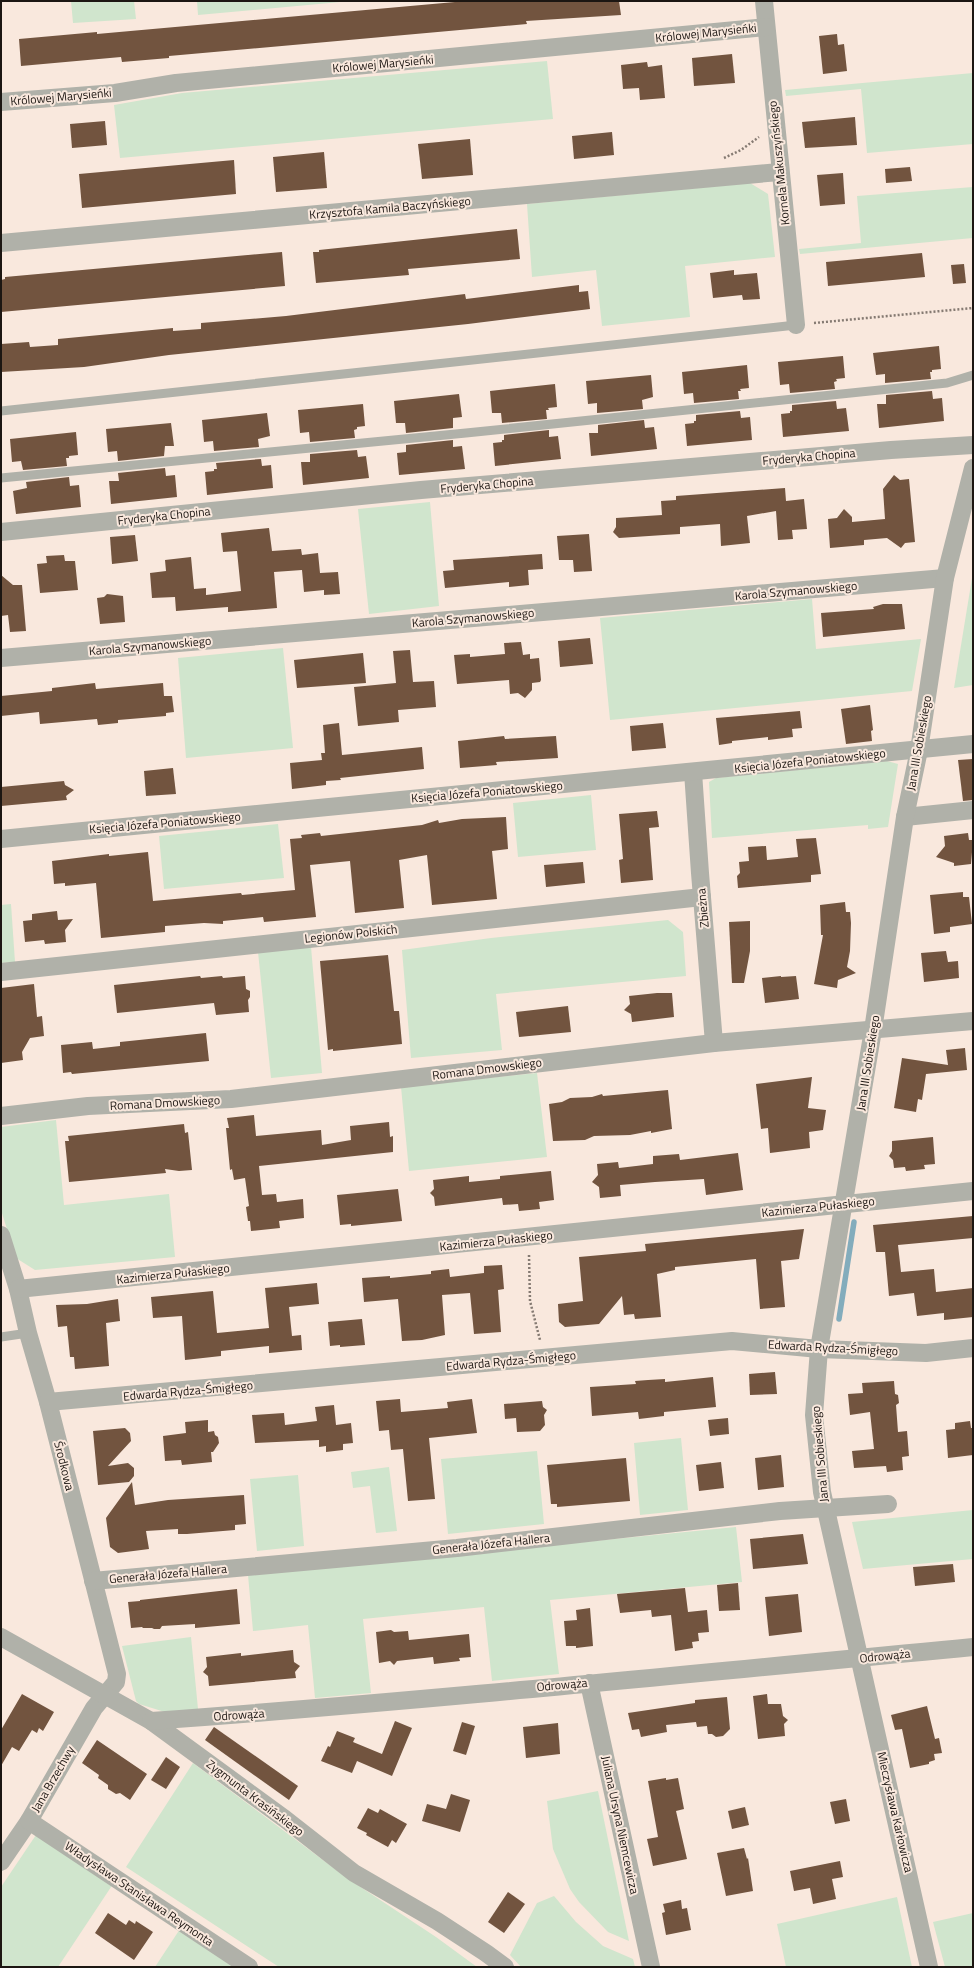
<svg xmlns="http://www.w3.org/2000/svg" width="974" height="1968" font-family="'Titillium Web',sans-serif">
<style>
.green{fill:#d0e5cd}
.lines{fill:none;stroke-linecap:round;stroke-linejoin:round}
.stream{stroke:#83acbc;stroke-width:5.5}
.building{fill:#72543f}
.path{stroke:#857a72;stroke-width:2.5;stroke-dasharray:2 2;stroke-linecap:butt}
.service{stroke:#b0b1a9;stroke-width:9}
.minor{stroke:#b0b1a9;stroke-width:18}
.labels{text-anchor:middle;stroke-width:4;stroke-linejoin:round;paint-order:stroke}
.street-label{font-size:12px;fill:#1c1612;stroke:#f9e8dd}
</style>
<rect width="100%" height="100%" fill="#f9e8dd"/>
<g class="green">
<polygon points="71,1 134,1 136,19 73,23"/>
<polygon points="197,1 351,1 198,15"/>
<polygon points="547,61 553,119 120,158 114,105 182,93"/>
<polygon points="973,73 973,144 867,153 861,89 786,96 785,90"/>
<polygon points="750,183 768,194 775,257 685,266 690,317 602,326 596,270 532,277 527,204"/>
<polygon points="973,187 973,238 800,254 799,249 861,243 857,196"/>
<polygon points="430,502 439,606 369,614 358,509"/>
<polygon points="973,572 973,685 954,688"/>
<polygon points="812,599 816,649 921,639 912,691 610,720 600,618"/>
<polygon points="283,648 293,748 186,758 178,658"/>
<polygon points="887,761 898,764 888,827 868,829 868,825 712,838 709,782 716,778"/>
<polygon points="591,795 596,850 518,857 513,803"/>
<polygon points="278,824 284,878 164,889 159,836"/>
<polygon points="11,904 15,962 1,963 1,905"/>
<polygon points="668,920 683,932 686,976 496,994 502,1050 411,1058 402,950 491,938"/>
<polygon points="311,947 322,1073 271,1078 258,952"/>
<polygon points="537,1073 547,1157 409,1171 401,1087"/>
<polygon points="56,1120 64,1205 169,1194 175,1257 35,1270 16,1258 1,1210 1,1127"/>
<polygon points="681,1438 688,1510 640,1515 634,1443"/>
<polygon points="537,1451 544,1524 448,1534 441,1459"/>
<polygon points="389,1467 397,1531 376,1533 370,1486 353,1488 351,1472"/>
<polygon points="298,1475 304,1546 257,1551 250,1479"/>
<polygon points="973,1510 973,1559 863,1569 852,1522"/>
<polygon points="736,1527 742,1582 550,1600 559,1674 492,1681 484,1607 363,1619 371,1693 315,1698 308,1625 253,1631 248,1575"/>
<polygon points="191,1637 198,1709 168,1713 139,1704 136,1701 122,1646"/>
<polygon points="193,1763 347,1878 436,1937 477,1967 279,1967 126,1867"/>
<polygon points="598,1791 629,1941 608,1932 579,1902 570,1889 553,1849 547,1801"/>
<polygon points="36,1835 113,1884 58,1967 1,1967 1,1887"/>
<polygon points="554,1896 576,1922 603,1946 633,1959 635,1967 521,1967 510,1955 537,1903"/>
<polygon points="897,1897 912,1967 786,1967 777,1924"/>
<polygon points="973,1913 973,1967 945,1967 933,1922"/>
<polygon points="180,1929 237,1967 155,1967"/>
</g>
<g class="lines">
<polyline class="stream" points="839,1319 854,1222"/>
</g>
<g class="building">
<polygon points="466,1 619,1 621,15 526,21 527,24 169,56 169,58 122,62 121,57 21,66 19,39 97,32 97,34"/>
<polygon points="837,34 838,45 844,44 847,71 823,74 819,36"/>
<polygon points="732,54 735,83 694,86 692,58"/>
<polygon points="647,62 648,67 662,65 665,98 640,100 639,88 623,89 621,65"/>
<polygon points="855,117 857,145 805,148 802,122"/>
<polygon points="105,121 107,145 72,148 70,124"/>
<polygon points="612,132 614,155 574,159 572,136"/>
<polygon points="470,139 473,175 422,179 418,144"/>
<polygon points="324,152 327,188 276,192 273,157"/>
<polygon points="234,160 236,194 82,208 79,174"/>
<polygon points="910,167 912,181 886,183 885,169"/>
<polygon points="843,173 845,204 820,206 817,175"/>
<polygon points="517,229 520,259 408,269 409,275 316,283 313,252 319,252 319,250"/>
<polygon points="282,252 285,286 1,312 1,280 5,279 5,277"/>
<polygon points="922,253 925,277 828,286 826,262"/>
<polygon points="964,264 966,283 953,284 951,265"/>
<polygon points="734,270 734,275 757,273 760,299 743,300 742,295 713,298 710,273"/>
<polygon points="579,285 579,292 588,291 590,309 468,324 169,355 84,367 1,372 1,344 29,342 30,347 58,345 58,339 173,328 173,331 201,329 201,323 286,316 465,294 466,299"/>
<polygon points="939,346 941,369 932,370 932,372 930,372 931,379 885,383 885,374 876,375 873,353"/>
<polygon points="843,356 845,378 836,379 837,381 834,382 835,389 790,393 789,384 780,385 778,362"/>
<polygon points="747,365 749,388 740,389 741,391 738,391 739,399 694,403 693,393 684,394 682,372"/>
<polygon points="651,375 653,397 642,400 643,409 597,413 597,403 588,404 586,381"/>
<polygon points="555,384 557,407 548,408 549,410 546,410 547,419 502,423 501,413 492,413 490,391"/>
<polygon points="932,391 933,399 942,398 944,421 879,428 877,404 886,404 886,395"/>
<polygon points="459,394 462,417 453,418 453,428 406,433 405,423 396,423 394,401"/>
<polygon points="836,401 837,409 846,408 849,431 783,437 781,414 790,413 790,411 792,411 792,405"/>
<polygon points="363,404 365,426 357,427 357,429 354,430 355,438 310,442 309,432 300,433 298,410"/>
<polygon points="740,411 741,418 750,417 752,440 687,446 685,424 694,423 694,421 696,421 696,415"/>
<polygon points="267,413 270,436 258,439 259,447 214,451 213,441 204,442 202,420"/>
<polygon points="644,420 645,428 654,427 657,449 591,456 589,433 598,433 598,425"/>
<polygon points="171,423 174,446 165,446 164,456 118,461 117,451 108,452 106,429"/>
<polygon points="549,430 549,437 558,436 561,459 495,466 493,443 502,442 502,440 504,440 504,435"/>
<polygon points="76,432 78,455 69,456 69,458 66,458 67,466 23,470 21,461 12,462 10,439"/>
<polygon points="453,440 453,447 462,446 465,469 399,475 397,453 406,452 406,445"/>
<polygon points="357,450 358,457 366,456 369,478 303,485 301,462 310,462 310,454"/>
<polygon points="261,459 262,466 271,465 273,488 207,495 205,472 214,471 214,469 217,469 216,463"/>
<polygon points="165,468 166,476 175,475 177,497 111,504 109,481 119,481 118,473"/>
<polygon points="894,475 900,480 909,479 915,542 905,543 901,548 887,538 864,540 864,545 830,548 828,519 837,518 844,509 852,517 852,522 885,519 883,489"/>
<polygon points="69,477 70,486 79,485 81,507 16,514 13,491 27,488 26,482"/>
<polygon points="785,488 786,501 804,499 807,529 792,530 793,539 778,540 776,511 747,516 750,543 721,546 720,524 680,527 680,534 664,535 619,538 613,532 616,527 616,518 662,515 661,501 676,500 676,496"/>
<polygon points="269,528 272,551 301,549 302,555 318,553 320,573 338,572 340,594 324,595 324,590 304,592 302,570 274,572 277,608 228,612 228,607 176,611 175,597 152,598 150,573 166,571 165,560 191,557 194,589 206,588 206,595 241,591 237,551 223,552 221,533"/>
<polygon points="589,534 592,571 574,572 573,560 559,560 557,536"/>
<polygon points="135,535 138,561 112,564 110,537"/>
<polygon points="542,554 543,569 528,570 529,585 509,587 509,582 445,588 443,571 454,570 453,560"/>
<polygon points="64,555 65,561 75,561 78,590 40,593 37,564 47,563 46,556"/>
<polygon points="1,575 13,585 22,585 26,631 10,632 8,615 1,616"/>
<polygon points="107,594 123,596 125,622 100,624 97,598 104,597"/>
<polygon points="883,604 902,604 905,629 823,637 821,613 874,609 873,607"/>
<polygon points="590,638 593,664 560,667 558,641"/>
<polygon points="521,642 523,655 530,654 530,659 539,658 541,680 540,682 532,683 532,690 525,698 518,693 510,694 509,680 457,684 454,655 470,654 470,657 505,654 504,643"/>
<polygon points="410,650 413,682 434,681 436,707 398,710 399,722 358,726 354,687 396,683 393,651"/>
<polygon points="363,653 366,683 297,688 294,660"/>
<polygon points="95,683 96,689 163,683 164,696 172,696 174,712 166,713 166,716 118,720 118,723 98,725 97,719 40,724 39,712 1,716 1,696 52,691 52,688"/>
<polygon points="870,705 873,730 871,731 872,741 846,744 841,709"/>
<polygon points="800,711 802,728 792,729 793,737 768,740 768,737 732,741 732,743 719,745 716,718"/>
<polygon points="339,723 342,755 422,747 424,769 340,778 341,780 326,781 326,785 292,789 290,763 322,760 321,753 325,753 323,725"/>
<polygon points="663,723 666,748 632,751 630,726"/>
<polygon points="504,736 505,739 556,736 558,758 496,762 497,765 460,768 458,741"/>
<polygon points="973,759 973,800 963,801 958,760"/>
<polygon points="173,768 176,794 146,796 144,771"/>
<polygon points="64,781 65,785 74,790 66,796 67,800 1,806 1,787"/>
<polygon points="657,811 659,827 649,828 653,880 621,883 619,860 623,859 619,814"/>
<polygon points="506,817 508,849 492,851 497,899 432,905 427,855 399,860 404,908 355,913 350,861 310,865 316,917 264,922 263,917 223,921 223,924 204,923 165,926 165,932 101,938 96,883 65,886 65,883 54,884 52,861 109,854 109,856 148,852 153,901 241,893 242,895 295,890 290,839 302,838 301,835 320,833 321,836 422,825 438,820 439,823 462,819"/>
<polygon points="968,833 969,840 973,840 971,864 954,866 954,863 936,857 945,846 944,836"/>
<polygon points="816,838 821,874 811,875 811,882 738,888 737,876 740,873 739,862 749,861 748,847 766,846 767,860 798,857 796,839"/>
<polygon points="583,862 585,883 546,887 544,865"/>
<polygon points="963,892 963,897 969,897 972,924 950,927 950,932 934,934 930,895"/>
<polygon points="845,902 846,912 850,912 851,923 850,951 847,967 856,973 838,980 837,988 814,984 823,935 821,935 820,905"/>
<polygon points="57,911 58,920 73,919 65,930 66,942 45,944 44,940 25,942 23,921 32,920 32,914"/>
<polygon points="750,921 750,951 744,983 732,983 729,922"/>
<polygon points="946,951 948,962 958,961 959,978 924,982 921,953"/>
<polygon points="388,955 394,1011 399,1011 402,1044 333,1051 333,1049 328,1050 320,961"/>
<polygon points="200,976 201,978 222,976 223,978 245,976 246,989 250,991 250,997 248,1000 249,1012 216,1015 214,1003 117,1013 114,985"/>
<polygon points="781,976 781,977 796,976 799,999 765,1003 762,978"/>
<polygon points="34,984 37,1017 42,1016 44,1036 30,1038 22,1052 23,1060 1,1063 1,988"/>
<polygon points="657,993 672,993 674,1017 632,1022 631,1014 624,1010 630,1004 629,996"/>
<polygon points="568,1006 571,1032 519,1037 516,1012"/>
<polygon points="206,1033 209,1061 72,1074 71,1072 63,1073 61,1045 92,1042 93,1049 120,1046 120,1042"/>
<polygon points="965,1048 967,1070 926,1074 922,1100 918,1099 916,1112 894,1108 902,1058 948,1065 946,1050"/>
<polygon points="812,1077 808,1108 826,1110 823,1130 809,1132 810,1148 770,1153 768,1128 761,1129 756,1084"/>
<polygon points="668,1090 672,1129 651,1133 651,1131 630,1135 594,1136 585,1140 553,1141 549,1104 562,1102 570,1098 592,1097 602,1094 603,1096"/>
<polygon points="254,1115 256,1136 321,1130 322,1145 351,1140 350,1126 389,1122 390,1137 393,1136 393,1152 259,1166 262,1195 276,1194 277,1202 303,1199 304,1218 279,1221 280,1228 251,1231 250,1221 248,1221 246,1207 249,1206 245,1178 234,1180 232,1169 230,1170 226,1128 229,1128 227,1118"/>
<polygon points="184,1124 185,1133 188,1132 192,1170 179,1171 165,1169 166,1173 69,1182 65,1141 69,1141 68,1136"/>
<polygon points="933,1137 935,1164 924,1165 925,1169 915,1170 906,1171 905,1167 894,1168 893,1160 889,1156 892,1151 892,1141"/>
<polygon points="738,1153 743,1190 706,1195 704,1179 655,1182 620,1185 621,1196 600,1198 599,1187 592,1182 598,1175 597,1164 618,1162 619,1168 653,1164 653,1156 679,1154 680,1160"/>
<polygon points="551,1171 554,1200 539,1202 540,1209 519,1211 518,1204 503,1205 502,1198 435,1206 434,1197 430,1193 434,1189 433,1180 469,1176 469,1182 500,1179 500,1176"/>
<polygon points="398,1189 402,1221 351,1226 351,1224 340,1225 337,1195"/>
<polygon points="973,1216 973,1238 898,1245 901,1272 934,1269 936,1292 973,1288 973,1317 944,1320 944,1313 917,1316 914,1293 889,1296 885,1252 876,1252 873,1225"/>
<polygon points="804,1229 799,1259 781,1261 785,1307 760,1309 756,1259 675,1267 675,1270 657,1274 661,1317 635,1319 634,1314 624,1315 622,1296 599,1324 565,1327 559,1322 558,1304 583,1301 579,1257 646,1251 645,1244"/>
<polygon points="502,1265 504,1289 498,1290 501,1332 474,1334 470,1293 442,1295 445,1335 422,1340 402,1341 398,1299 364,1302 362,1278 390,1276 390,1278 431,1274 431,1271 449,1269 450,1277 484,1273 484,1266"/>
<polygon points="317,1283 319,1304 289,1307 292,1336 301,1335 302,1350 269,1353 269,1346 221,1351 221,1356 185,1360 182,1316 153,1318 151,1297 213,1291 217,1333 269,1328 265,1288"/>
<polygon points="118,1299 120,1321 106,1323 109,1366 75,1369 74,1357 70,1357 67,1326 58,1327 56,1305 87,1304"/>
<polygon points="362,1319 365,1345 340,1347 340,1345 330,1346 328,1322"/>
<polygon points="775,1372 777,1394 750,1395 749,1374"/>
<polygon points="713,1377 716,1407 664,1412 664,1416 639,1419 638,1412 592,1416 590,1387 636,1384 635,1381 648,1380 665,1379 665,1382"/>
<polygon points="894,1381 895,1394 898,1395 899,1403 896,1405 898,1432 907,1431 909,1456 902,1457 903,1470 887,1472 886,1466 854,1468 852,1451 874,1449 870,1412 850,1415 848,1394 863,1393 862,1383"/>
<polygon points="400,1399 401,1412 448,1408 447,1402 472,1399 477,1433 429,1438 435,1499 408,1501 403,1449 391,1450 389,1430 379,1431 376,1401"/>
<polygon points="542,1401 543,1407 547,1410 544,1415 545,1425 540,1431 517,1432 516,1418 505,1419 504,1404"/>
<polygon points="334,1405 336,1425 351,1423 353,1443 343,1444 343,1450 326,1452 326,1446 319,1447 319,1440 255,1443 252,1415 284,1413 285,1425 317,1421 315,1407"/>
<polygon points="728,1418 729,1434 710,1436 708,1420"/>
<polygon points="208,1420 208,1432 214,1431 215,1435 218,1437 219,1443 213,1452 211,1452 212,1462 182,1465 181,1460 165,1461 163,1436 186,1433 185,1422"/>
<polygon points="970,1421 971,1428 973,1428 973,1455 948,1458 946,1430 955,1429 955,1423"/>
<polygon points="125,1428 130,1433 131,1441 108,1466 128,1463 134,1468 134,1476 129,1482 98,1485 93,1431"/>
<polygon points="781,1455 784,1487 758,1490 755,1458"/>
<polygon points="626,1458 630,1501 557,1507 557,1504 551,1504 547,1465"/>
<polygon points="721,1462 724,1488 699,1491 696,1465"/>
<polygon points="132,1482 135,1505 168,1500 244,1495 246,1524 235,1525 235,1530 187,1534 178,1534 178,1529 146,1531 149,1549 118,1553 110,1547 106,1518"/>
<polygon points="803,1534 808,1564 753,1569 750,1539"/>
<polygon points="953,1564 955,1582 915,1586 913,1567"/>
<polygon points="738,1583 740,1610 719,1611 717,1585"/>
<polygon points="685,1588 688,1612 707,1610 709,1632 698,1633 699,1641 692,1642 693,1648 675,1651 671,1615 652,1617 651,1610 620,1613 617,1594"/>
<polygon points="237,1589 240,1624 195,1628 195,1624 162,1626 160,1629 154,1629 152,1628 143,1628 142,1627 131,1628 128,1602 140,1601 140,1600"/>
<polygon points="798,1594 802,1632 769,1636 765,1597"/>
<polygon points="590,1608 593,1646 576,1648 576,1646 566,1646 564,1621 577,1620 576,1610"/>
<polygon points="391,1630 394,1632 408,1631 409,1640 469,1634 471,1657 459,1658 460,1661 434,1664 433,1657 397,1661 394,1665 390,1661 379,1663 376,1632"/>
<polygon points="293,1650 294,1662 300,1666 295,1672 296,1678 209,1686 208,1676 203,1672 207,1667 206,1657 241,1653 241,1656"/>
<polygon points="22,1694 54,1712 43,1731 39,1728 37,1733 32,1730 19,1751 12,1747 1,1766 1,1730"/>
<polygon points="767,1694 768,1704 781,1704 783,1716 788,1720 784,1724 785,1736 758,1739 753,1696"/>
<polygon points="727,1697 730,1729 723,1736 716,1737 712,1734 708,1734 707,1726 697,1727 696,1722 666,1725 667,1732 641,1737 639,1729 632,1730 628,1713 695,1703 695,1700"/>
<polygon points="927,1706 935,1739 939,1738 942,1753 934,1754 935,1760 929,1762 929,1764 910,1768 902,1729 895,1730 891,1715"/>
<polygon points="395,1721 412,1728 392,1776 357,1761 352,1773 321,1761 328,1746 330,1747 337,1731 355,1738 353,1742 382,1754"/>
<polygon points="462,1722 475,1726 466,1755 453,1751"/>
<polygon points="558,1723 560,1754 526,1758 523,1727"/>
<polygon points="214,1727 298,1786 289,1800 205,1740"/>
<polygon points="97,1740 147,1774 130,1800 120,1793 116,1794 108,1789 108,1785 98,1778 99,1775 82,1763"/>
<polygon points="166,1757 180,1767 166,1789 151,1780"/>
<polygon points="666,1778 666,1780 678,1778 684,1809 676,1811 687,1859 653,1866 647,1839 658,1837 648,1781"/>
<polygon points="451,1794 470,1800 460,1832 422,1821 427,1804 446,1809"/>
<polygon points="846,1799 850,1821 835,1824 830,1802"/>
<polygon points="745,1807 749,1825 732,1829 728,1811"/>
<polygon points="368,1808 378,1813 380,1809 407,1824 396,1843 392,1840 388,1847 366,1835 367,1833 357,1828"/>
<polygon points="744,1848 747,1859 748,1858 753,1891 726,1896 717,1853"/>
<polygon points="840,1861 843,1877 832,1879 836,1899 813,1904 810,1888 794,1891 790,1871"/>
<polygon points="508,1892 525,1904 504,1933 488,1922"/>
<polygon points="681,1900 682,1909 687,1908 691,1930 666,1935 662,1913 665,1912 663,1904"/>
<polygon points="108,1913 126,1925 129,1920 135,1924 136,1921 153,1932 134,1960 95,1933"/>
</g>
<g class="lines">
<g class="path">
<polyline points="724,158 741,150 759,137"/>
<polyline points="814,323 973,308"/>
<polyline points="529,1255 530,1301 540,1340"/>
</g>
<g class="service">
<polyline points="1,411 796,325"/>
<polyline points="1,478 466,433 947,383 973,375"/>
<polyline points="1,1337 28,1333"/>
</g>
<g class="minor">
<polyline points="764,1 796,325"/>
<polyline points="1,102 115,93 176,83 766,27"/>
<polyline points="1,243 779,172"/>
<polyline points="1,532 421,490 891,450 973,445"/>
<polyline points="1,658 945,578"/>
<polyline points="693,772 700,873 714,1043"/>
<polyline points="905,817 973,810"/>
<polyline points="1,839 973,744"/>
<polyline points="1,972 702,897"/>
<polyline points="1,1116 88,1106 231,1099 714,1043 973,1021"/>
<polyline points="1,1235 18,1289 28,1333 48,1402 117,1674 116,1682 94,1708 29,1821 1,1862"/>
<polyline points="18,1289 973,1191"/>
<polyline points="48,1402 732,1341 819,1349 926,1353 973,1348"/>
<polyline points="93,1581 457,1548 780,1511 888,1504"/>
<polyline points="1,1637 151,1721 285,1819 354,1873 437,1921 486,1953 505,1967"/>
<polyline points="589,1683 651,1967"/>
<path d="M151,1721C425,1701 699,1673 973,1647"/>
<polyline points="29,1821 249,1967"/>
<polyline points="929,1967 822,1492 814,1415 819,1349 873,1030 905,817 919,750 945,578 973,468"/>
</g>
</g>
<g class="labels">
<g class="street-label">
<text transform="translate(706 33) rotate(-6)" y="4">Królowej Marysieńki</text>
<text transform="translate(383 64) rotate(-5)" y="4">Królowej Marysieńki</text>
<text transform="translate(61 97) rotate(-5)" y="4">Królowej Marysieńki</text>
<text transform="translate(779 163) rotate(-96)" y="4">Kornela Makuszyńskiego</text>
<text transform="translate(390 208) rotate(-5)" y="4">Krzysztofa Kamila Baczyńskiego</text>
<text transform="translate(809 457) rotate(-5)" y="4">Fryderyka Chopina</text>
<text transform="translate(487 485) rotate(-5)" y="4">Fryderyka Chopina</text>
<text transform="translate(164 516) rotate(-6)" y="4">Fryderyka Chopina</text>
<text transform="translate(796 591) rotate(-5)" y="4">Karola Szymanowskiego</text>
<text transform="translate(473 618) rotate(-5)" y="4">Karola Szymanowskiego</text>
<text transform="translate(150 646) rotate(-5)" y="4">Karola Szymanowskiego</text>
<text transform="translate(919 743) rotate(-80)" y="4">Jana III Sobieskiego</text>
<text transform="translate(810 761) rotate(-6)" y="4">Księcia Józefa Poniatowskiego</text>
<text transform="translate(487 792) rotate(-5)" y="4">Księcia Józefa Poniatowskiego</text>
<text transform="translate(165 823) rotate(-5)" y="4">Księcia Józefa Poniatowskiego</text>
<text transform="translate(703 908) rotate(-95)" y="4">Zbieżna</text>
<text transform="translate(351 934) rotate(-6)" y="4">Legionów Polskich</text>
<text transform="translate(868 1063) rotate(-81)" y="4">Jana III Sobieskiego</text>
<text transform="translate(487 1069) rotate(-7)" y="4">Romana Dmowskiego</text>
<text transform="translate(165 1103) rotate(-3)" y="4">Romana Dmowskiego</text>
<text transform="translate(818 1207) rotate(-6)" y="4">Kazimierza Pułaskiego</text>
<text transform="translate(496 1241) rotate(-6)" y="4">Kazimierza Pułaskiego</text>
<text transform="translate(173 1274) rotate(-6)" y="4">Kazimierza Pułaskiego</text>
<text transform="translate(833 1348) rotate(3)" y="4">Edwarda Rydza-Śmigłego</text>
<text transform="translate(511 1361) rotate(-5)" y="4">Edwarda Rydza-Śmigłego</text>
<text transform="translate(188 1391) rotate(-5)" y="4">Edwarda Rydza-Śmigłego</text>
<text transform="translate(820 1454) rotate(-95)" y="4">Jana III Sobieskiego</text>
<text transform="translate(64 1466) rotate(76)" y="4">Środkowa</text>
<text transform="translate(491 1544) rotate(-6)" y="4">Generała Józefa Hallera</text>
<text transform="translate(168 1574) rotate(-5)" y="4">Generała Józefa Hallera</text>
<text transform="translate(885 1656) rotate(-6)" y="4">Odrowąża</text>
<text transform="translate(562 1685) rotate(-5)" y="4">Odrowąża</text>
<text transform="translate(239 1715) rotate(-4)" y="4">Odrowąża</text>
<text transform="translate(53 1779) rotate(-60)" y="4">Jana Brzechwy</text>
<text transform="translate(255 1798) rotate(37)" y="4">Zygmunta Krasińskiego</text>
<text transform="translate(895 1812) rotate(77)" y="4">Mieczysława Karłowicza</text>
<text transform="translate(620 1825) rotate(78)" y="4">Juliana Ursyna Niemcewicza</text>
<text transform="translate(139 1894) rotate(34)" y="4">Władysława Stanisława Reymonta</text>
</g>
</g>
<rect width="974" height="1968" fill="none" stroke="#1c1612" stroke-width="4"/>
</svg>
